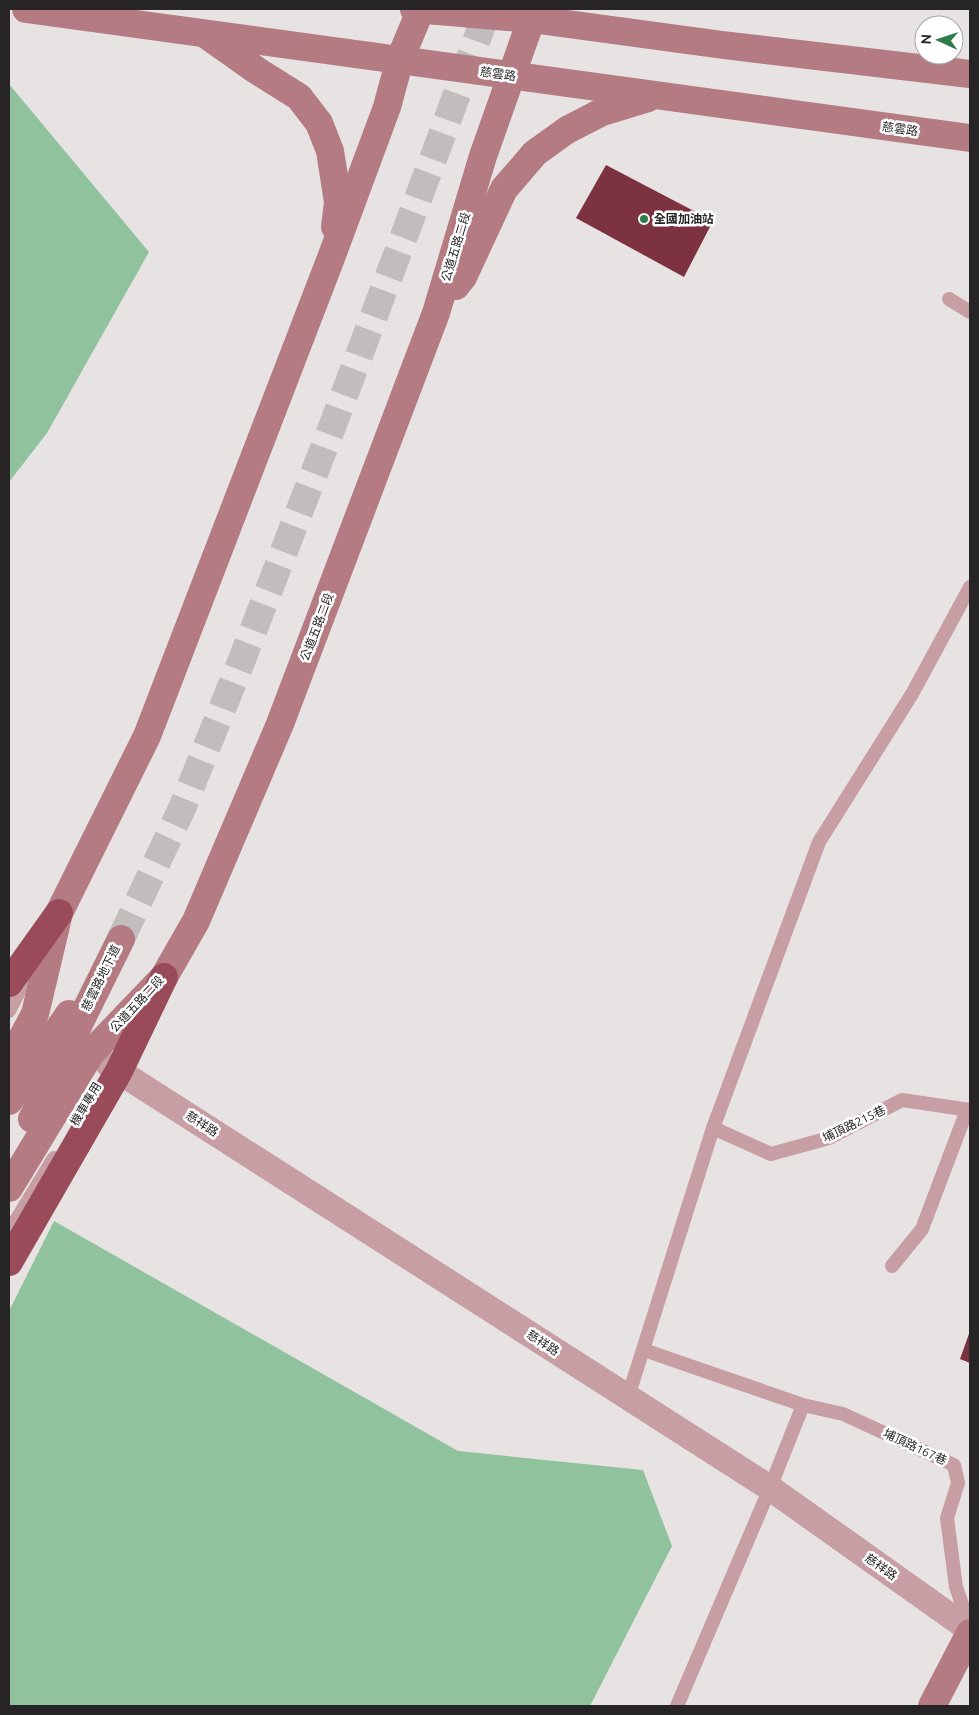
<svg xmlns="http://www.w3.org/2000/svg" width="979" height="1715" font-family="Ubuntu,'Noto Sans TC',sans-serif">
<style>
.green{fill:#90c29d}
.building{fill:#7d3241}
.lines{fill:none;stroke-linecap:round;stroke-linejoin:round}
.secondary-tunnel{stroke:#c1bdbd;stroke-width:28;stroke-dasharray:28 14;stroke-linecap:butt}
.lane{stroke:#c69ea3;stroke-width:14}
.street{stroke:#c69ea3;stroke-width:26}
.secondary{stroke:#b47b83;stroke-width:28}
.highway{stroke:#994b59;stroke-width:28}
.poi-dot{fill:#2f7c4b;stroke:#fff;stroke-width:2}
.labels{text-anchor:middle;stroke-width:5;stroke-linejoin:round;paint-order:stroke}
.street-label{font-size:12px;fill:#262424;stroke:#fff}
.poi-label{font-size:12px;font-weight:bold;fill:#262424;stroke:#fff;text-anchor:start}
</style>
<rect width="100%" height="100%" fill="#e8e3e3"/>
<g class="green">
<polygon points="9,84 149,252 47,433 9,482"/>
<polygon points="54,1221 458,1451 643,1470 672,1546 590,1706 9,1706 9,1311"/>
</g>
<g class="building">
<polygon points="606,165 713,221 684,277 576,218"/>
<polygon points="970,1331 970,1363 960,1359"/>
</g>
<g class="lines">
<polyline class="secondary-tunnel" points="121,939 183,806 241,662 334,422 439,143 488,9"/>
<g class="lane">
<polyline points="949,299 970,312"/>
<polyline points="9,1011 27,976"/>
<polyline points="713,1128 771,1154 829,1138 902,1100 970,1110"/>
<polyline points="9,1232 54,1158"/>
<polyline points="892,1266 922,1229 967,1110"/>
<polyline points="644,1350 803,1405 843,1414 954,1465 958,1483 947,1518 956,1587 970,1627"/>
<polyline points="628,1397 713,1128 819,842 912,694 970,587"/>
<polyline points="677,1706 770,1488 803,1405"/>
</g>
<polyline class="street" points="109,1065 770,1488 970,1630"/>
<g class="secondary">
<polyline points="26,9 970,138"/>
<polyline points="414,9 531,19 723,45 970,74"/>
<polyline points="208,36 256,70 299,97 319,123 330,151 338,202 335,227"/>
<polyline points="456,286 463,277 504,189 535,153 567,130 602,112 648,98"/>
<polyline points="9,1062 35,1014 59,913 147,736 331,258 387,107 400,59 421,9"/>
<polyline points="9,1101 69,1014"/>
<polyline points="32,1119 121,939"/>
<polyline points="9,1188 91,1053 164,977 196,921 280,724 436,313 483,156 535,9"/>
<polyline points="932,1706 970,1633"/>
</g>
<g class="highway">
<polyline points="9,983 59,913"/>
<polyline points="9,1262 119,1071 164,977"/>
</g>
</g>
<circle class="poi-dot" cx="644" cy="219" r="5"/>
<g class="labels">
<g class="street-label">
<text transform="translate(498 74) rotate(8)" y="4">慈雲路</text>
<text transform="translate(900 129) rotate(8)" y="4">慈雲路</text>
<text transform="translate(456 247) rotate(-73)" y="4">公道五路二段</text>
<text transform="translate(317 627) rotate(-69)" y="4">公道五路二段</text>
<text transform="translate(101 978) rotate(-64)" y="4">慈雲路地下道</text>
<text transform="translate(137 1004) rotate(-47)" y="4">公道五路二段</text>
<text transform="translate(86 1104) rotate(-59)" y="4">機車專用</text>
<text transform="translate(202 1124) rotate(33)" y="4">慈祥路</text>
<text transform="translate(854 1124) rotate(-26)" y="4">埔頂路215巷</text>
<text transform="translate(543 1343) rotate(33)" y="4">慈祥路</text>
<text transform="translate(915 1447) rotate(25)" y="4">埔頂路167巷</text>
<text transform="translate(881 1567) rotate(35)" y="4">慈祥路</text>
</g>
<g class="poi-label">
<text x="654" y="223">全國加油站</text>
</g>
</g>
<rect width="979" height="1715" fill="none" stroke="#262424" stroke-width="20"/>
<g transform="translate(939 40) rotate(273)"><circle r="24" fill="#ffffff" stroke="#a8a7a7"/>
<path d="M0-4L9 19L0 12L-9 19Z" fill="#2f7c4b"/>
<text y="-8" font-size="14" font-weight="bold" text-anchor="middle" fill="#262424">N</text>
</g>
</svg>
